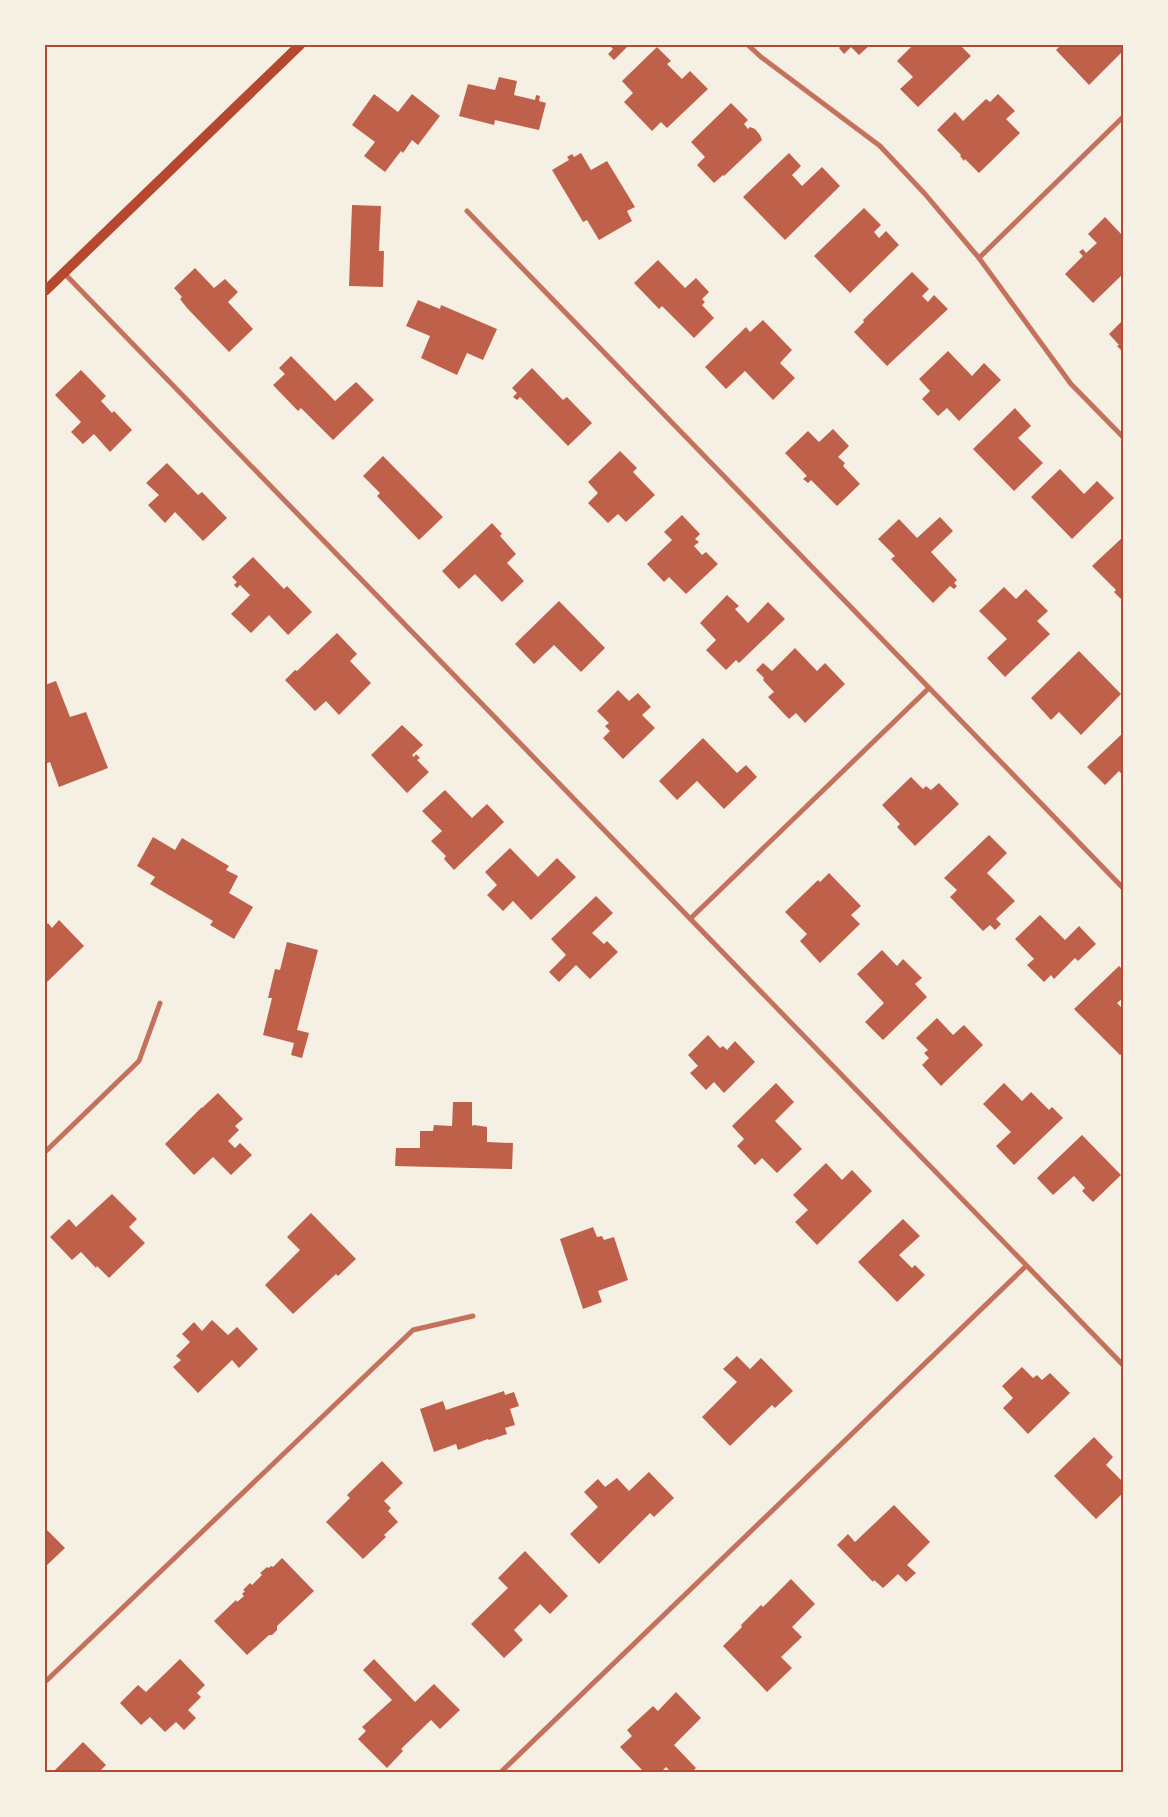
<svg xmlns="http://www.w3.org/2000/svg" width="1168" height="1817" font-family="'PT Sans',sans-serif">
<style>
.building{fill:#bf614a}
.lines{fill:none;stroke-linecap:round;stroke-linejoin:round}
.minor{stroke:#c5725c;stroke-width:5}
.secondary{stroke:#b5482f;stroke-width:10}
.neatline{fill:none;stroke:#b5482f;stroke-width:2}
</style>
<rect width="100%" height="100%" fill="#f6efe4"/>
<g class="building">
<polygon points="609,45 629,45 614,60 608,54 613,49"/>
<polygon points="840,45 870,45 859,55 851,47 844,54 839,48 841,46"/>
<polygon points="913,45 960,45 971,56 918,107 900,89 913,77 897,61"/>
<polygon points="1061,45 1123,45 1123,51 1089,85 1056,50"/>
<polygon points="657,47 671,61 667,64 682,79 690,71 708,89 667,128 661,122 652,131 624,102 633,93 622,81"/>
<polygon points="499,77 517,81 514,95 535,100 536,95 540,96 539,101 546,103 539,130 495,120 494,125 459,116 468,84 495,90"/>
<polygon points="374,94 398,112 412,94 440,116 418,145 412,140 403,153 401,151 385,172 364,156 375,142 352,125"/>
<polygon points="998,94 1015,111 1006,119 1020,133 979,173 965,159 964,161 960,156 961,155 937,130 955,112 963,121 986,99 990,102"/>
<polygon points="731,103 748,120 744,124 748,129 750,127 755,129 760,135 762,140 724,176 723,175 714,183 697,165 705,157 691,142"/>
<polygon points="581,153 591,170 607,161 635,207 627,211 632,221 599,240 587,220 583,222 552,170 569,160 567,157 572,154 574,157"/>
<polygon points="789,153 801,166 792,175 802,186 822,167 840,186 785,240 743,197"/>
<polygon points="352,205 381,206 379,251 384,251 383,287 349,286"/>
<polygon points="864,208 881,225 874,232 879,238 886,231 899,245 850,293 814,256"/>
<polygon points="1105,217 1123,236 1123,274 1093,303 1065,274 1083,256 1079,252 1083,249 1086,253 1097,243 1088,234"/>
<polygon points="658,260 685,288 696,278 709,292 702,299 705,302 702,305 714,318 694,338 662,306 659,309 634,283"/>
<polygon points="195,268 214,288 225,279 238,292 228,302 253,329 229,352 187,308 180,299 182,297 174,288"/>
<polygon points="912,272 929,289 922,296 928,302 934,295 948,309 887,366 854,332 864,322 863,320"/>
<polygon points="418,300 440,309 441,305 497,329 483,360 467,353 457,375 421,358 430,336 406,326"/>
<polygon points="763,320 792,350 780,363 795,378 773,400 745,371 726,389 705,367 746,327 750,332"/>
<polygon points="1123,320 1123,352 1117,346 1119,345 1109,334"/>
<polygon points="948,351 972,376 984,363 1001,380 959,421 947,408 938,416 922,399 930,391 919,379"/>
<polygon points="291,356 335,401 356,382 374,400 333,440 301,408 298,411 273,385 285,374 279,368"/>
<polygon points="532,368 563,400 567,397 592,423 568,446 520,397 517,400 513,397 517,393 512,388"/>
<polygon points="81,370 106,396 101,401 112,413 114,411 132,430 110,452 94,434 83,444 71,432 81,422 55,395"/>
<polygon points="1015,408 1031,426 1018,438 1043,463 1014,491 973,449"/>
<polygon points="833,429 849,446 838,457 845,463 843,466 860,484 837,506 811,480 808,483 803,479 807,476 785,453 808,431 819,442"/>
<polygon points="620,451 637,468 633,472 655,495 626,522 618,514 608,523 588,503 598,493 588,482"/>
<polygon points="383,456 443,517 419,540 377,496 380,493 363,476"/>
<polygon points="167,463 198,495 202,492 227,518 203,541 175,512 165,523 148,505 159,495 146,483"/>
<polygon points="1060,469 1084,494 1097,481 1114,498 1072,539 1031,497"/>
<polygon points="682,515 700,534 695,539 699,542 694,546 702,555 706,552 718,564 686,594 669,577 664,582 647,564 672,540 664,532"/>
<polygon points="940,517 953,531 931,552 957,580 954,583 957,586 954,589 950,586 933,603 891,559 895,556 878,539 899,519 917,538"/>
<polygon points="492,523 502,534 500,536 516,554 507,563 524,581 502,602 475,574 459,589 442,571"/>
<polygon points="1123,537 1123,601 1114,592 1116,590 1092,566"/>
<polygon points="253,557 284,589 287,586 312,612 288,635 269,615 251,633 231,614 250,595 240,585 237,588 234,585 237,582 232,577"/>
<polygon points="1004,587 1016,599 1026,589 1048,611 1037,621 1050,634 1005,677 987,658 1007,639 979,611"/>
<polygon points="727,595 739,606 735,609 748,623 768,602 785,619 739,663 736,660 726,670 706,650 716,640 700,623"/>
<polygon points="559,601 605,648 581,672 554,645 534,664 515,644"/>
<polygon points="337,633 357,654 350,661 371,683 339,715 326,701 315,711 285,680 295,670 297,671"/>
<polygon points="795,648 817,671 825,663 845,684 805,723 796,713 789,719 768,697 774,692 763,680 764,678 756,670 763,663 772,671"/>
<polygon points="1079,651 1121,694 1081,735 1059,712 1051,720 1031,698"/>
<polygon points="56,681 70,717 86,712 108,768 59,787 50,762 45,764 45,685"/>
<polygon points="618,690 629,701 638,693 651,707 642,715 655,728 623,759 603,738 610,731 605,726 609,723 597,711"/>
<polygon points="402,725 423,745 412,755 414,757 416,754 420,758 417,760 429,772 407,793 371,755"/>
<polygon points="1123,733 1123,776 1119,771 1105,785 1087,767"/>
<polygon points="703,738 737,773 746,765 757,777 724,809 697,781 677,800 659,781"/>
<polygon points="911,777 923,789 926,786 931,790 939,783 959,804 915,846 897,827 900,824 882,805"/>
<polygon points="445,790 472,818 487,804 504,822 454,870 444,859 446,856 431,841 442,831 422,811"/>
<polygon points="989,835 1007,853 987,873 1015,901 996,919 1001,924 995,930 990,925 983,931 950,897 957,890 944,878"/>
<polygon points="153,837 175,850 182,838 229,866 226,870 238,876 229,893 253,907 234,939 210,925 213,921 150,884 155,877 137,866"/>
<polygon points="510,848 538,877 557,858 576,877 531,920 513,901 503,911 487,895 497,885 485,872"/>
<polygon points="829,873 861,906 851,915 860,924 820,963 800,941 807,934 785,912 818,880 820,882"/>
<polygon points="596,896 613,913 592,933 604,944 607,941 618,952 590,979 576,965 559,982 549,972 566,955 551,939"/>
<polygon points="1040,915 1065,940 1079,926 1096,944 1078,961 1075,958 1054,979 1051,975 1044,982 1027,965 1034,959 1015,939"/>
<polygon points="59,920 84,946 45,984 45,926 48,923 52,928"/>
<polygon points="287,942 318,950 297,1030 309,1033 302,1058 291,1055 294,1043 263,1035 272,998 268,998 275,969 280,970"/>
<polygon points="882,950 897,966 903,959 922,978 915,984 927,997 883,1040 865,1022 884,1003 857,974"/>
<polygon points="1119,966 1123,970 1123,998 1117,1003 1123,1009 1123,1053 1120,1055 1074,1009"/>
<polygon points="937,1018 953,1035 964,1025 983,1045 941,1086 922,1065 929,1058 924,1053 928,1050 916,1038"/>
<polygon points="708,1035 720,1048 723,1046 727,1050 735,1041 755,1062 724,1093 714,1082 706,1090 690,1073 698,1066 688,1055"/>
<polygon points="776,1083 794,1102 775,1121 802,1149 777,1173 762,1158 755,1165 737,1146 744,1139 732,1126"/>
<polygon points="1004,1083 1022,1101 1031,1092 1049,1110 1052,1107 1063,1118 1014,1165 996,1146 1011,1132 983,1104"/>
<polygon points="218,1093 243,1119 235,1126 239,1130 228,1141 235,1148 240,1143 252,1155 231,1175 213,1157 194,1175 165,1144 202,1107 202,1108"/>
<polygon points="453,1102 472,1102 472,1126 474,1125 487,1127 487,1142 513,1143 512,1169 395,1166 396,1148 420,1148 420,1131 433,1131 434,1125 452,1126"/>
<polygon points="1082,1135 1121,1175 1093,1202 1082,1191 1085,1188 1074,1176 1053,1195 1037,1178"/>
<polygon points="826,1163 842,1180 852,1170 872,1191 817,1245 795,1222 808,1210 793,1195"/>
<polygon points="112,1194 137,1219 129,1227 145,1243 109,1278 97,1266 96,1268 81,1252 72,1260 50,1237 69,1219 76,1227"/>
<polygon points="311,1213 356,1259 338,1276 336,1274 293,1314 265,1285 300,1250 287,1237"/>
<polygon points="903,1219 920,1236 899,1255 912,1268 915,1265 925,1275 897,1302 858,1262"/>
<polygon points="593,1227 597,1237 602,1236 604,1240 614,1237 628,1280 598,1291 602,1302 583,1309 560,1239"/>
<polygon points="212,1320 228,1335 237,1327 258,1349 239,1368 232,1360 198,1393 173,1367 181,1360 176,1356 190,1342 182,1334 194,1322 202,1331"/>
<polygon points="737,1356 750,1369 761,1358 793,1391 775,1408 772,1405 730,1446 702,1417 737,1382 723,1369"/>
<polygon points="1022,1367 1033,1378 1037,1375 1042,1380 1050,1373 1070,1393 1028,1434 1003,1408 1013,1398 1002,1386"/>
<polygon points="504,1391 505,1395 514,1392 519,1406 510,1409 515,1425 505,1428 507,1434 489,1440 488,1439 458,1450 456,1444 434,1452 420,1409 443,1401 446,1410"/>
<polygon points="1094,1437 1113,1457 1106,1465 1123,1482 1123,1493 1096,1519 1054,1476"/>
<polygon points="382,1461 403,1483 384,1501 391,1508 388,1511 398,1522 384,1535 386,1537 363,1559 326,1522 350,1498 347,1495"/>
<polygon points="649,1472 674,1498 654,1517 650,1513 599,1564 570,1534 598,1507 584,1492 598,1479 605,1487 617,1478 629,1491"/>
<polygon points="894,1505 930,1542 907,1565 916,1573 906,1582 898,1574 883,1588 874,1580 873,1582 837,1545 848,1534 855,1542"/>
<polygon points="45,1528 65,1548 45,1567"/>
<polygon points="525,1551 568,1596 550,1614 540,1604 514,1630 523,1640 504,1658 471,1624 508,1588 498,1578"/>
<polygon points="282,1558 314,1591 277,1626 277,1630 272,1635 269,1635 247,1655 214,1621 236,1600 237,1602 244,1596 242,1594 245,1591 243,1590 250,1583 252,1585 262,1575 260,1573 267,1567 269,1568 271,1566 273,1567"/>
<polygon points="791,1579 815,1604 792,1627 802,1637 781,1657 792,1668 767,1692 723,1646 742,1627 741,1625 761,1605 763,1607"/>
<polygon points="180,1659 205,1685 197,1693 201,1697 188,1710 196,1718 184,1730 176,1722 165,1732 150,1717 141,1725 120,1703 138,1685 146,1692"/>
<polygon points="374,1659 415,1702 434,1684 460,1710 440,1729 431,1720 401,1749 403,1751 387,1768 358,1739 366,1731 362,1727 392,1700 363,1670"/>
<polygon points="676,1692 701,1718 674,1745 696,1768 692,1772 671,1772 666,1767 661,1772 644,1772 620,1747 632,1736 627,1730 653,1706 658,1711"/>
<polygon points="83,1742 106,1765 99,1772 53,1772"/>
</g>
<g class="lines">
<g class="minor">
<polyline points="748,45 761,57 880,146 925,194 979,258 1071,384 1123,437"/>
<polyline points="467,211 1123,888"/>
<polyline points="979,258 1123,117"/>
<polyline points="64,273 1123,1365"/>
<polyline points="691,918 929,688"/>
<polyline points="45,1152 139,1061 160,1003"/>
<polyline points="45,1682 413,1330 473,1316"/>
<polyline points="501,1772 1026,1266"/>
</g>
<polyline class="secondary" points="45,291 300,45"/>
</g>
<rect width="1168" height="1817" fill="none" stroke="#f6efe4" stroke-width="92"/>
<rect x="46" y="46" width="1076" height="1725" class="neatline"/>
</svg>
